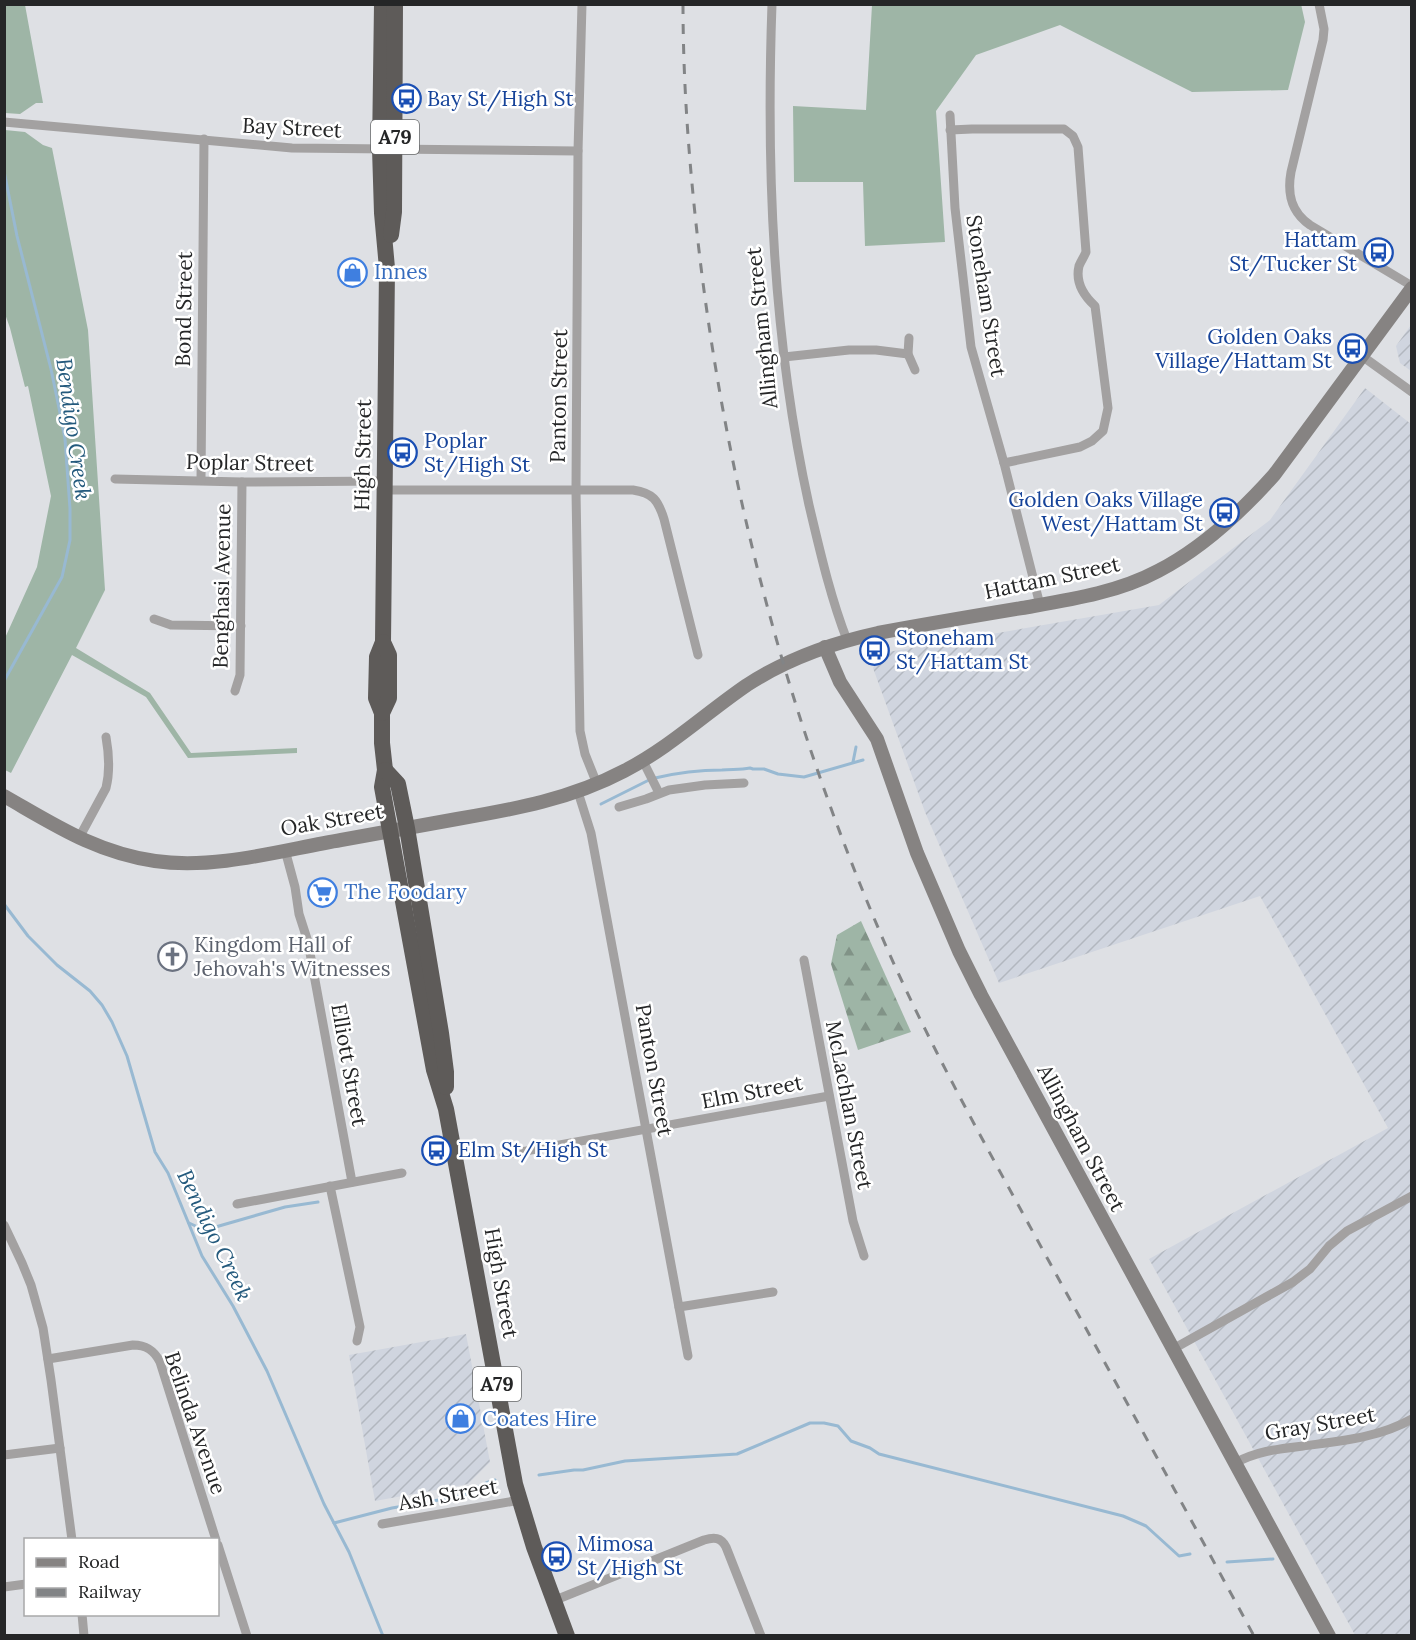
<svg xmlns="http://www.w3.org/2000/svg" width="1416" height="1640" font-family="Lora,serif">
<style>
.industrial{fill:url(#industrial-furrows)}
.grass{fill:#9eb5a6}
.forest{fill:url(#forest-firs)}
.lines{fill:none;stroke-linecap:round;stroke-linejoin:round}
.stream{stroke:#98b9d2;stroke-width:3}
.street{stroke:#a3a1a1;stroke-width:9}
.secondary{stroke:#868382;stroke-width:14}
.highway{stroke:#5e5b59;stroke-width:16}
.rail{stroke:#828486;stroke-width:3;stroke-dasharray:10 10;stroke-linecap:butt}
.labels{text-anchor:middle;stroke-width:5;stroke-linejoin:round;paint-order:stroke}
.shield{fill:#fff;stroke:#666768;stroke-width:1.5}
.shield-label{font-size:20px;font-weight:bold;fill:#252627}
.transit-label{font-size:21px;fill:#164399;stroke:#fff;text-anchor:start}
.street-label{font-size:21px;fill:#252627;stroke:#fff}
.shop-label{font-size:21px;fill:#366cbe;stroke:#fff;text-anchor:start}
.worship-label{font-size:21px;fill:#5b616d;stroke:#fff;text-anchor:start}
.water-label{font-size:22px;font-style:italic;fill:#245a7d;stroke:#fff}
</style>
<defs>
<pattern id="industrial-furrows" width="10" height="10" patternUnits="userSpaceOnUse" patternTransform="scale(1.5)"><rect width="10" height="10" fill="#d0d5df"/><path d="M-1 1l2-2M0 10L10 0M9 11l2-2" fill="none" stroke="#b2b7bf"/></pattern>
<pattern id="forest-firs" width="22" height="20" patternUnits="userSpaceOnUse" patternTransform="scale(1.5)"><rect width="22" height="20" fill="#9eb5a6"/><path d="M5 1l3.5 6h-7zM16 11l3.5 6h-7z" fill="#819387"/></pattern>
</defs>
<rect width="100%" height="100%" fill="#dee0e4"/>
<g class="industrial">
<polygon points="1411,325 1411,371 1400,363 1396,346"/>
<polygon points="1365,388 1411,424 1411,1635 1355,1635 1149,1259 1388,1128 1260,896 999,983 925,812 873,668 882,653 1159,605 1270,520"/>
<polygon points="466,1334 490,1462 468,1484 375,1501 349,1355"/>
</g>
<g class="grass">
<polygon points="1301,4 1305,22 1288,90 1192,92 1060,25 976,55 936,111 945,242 865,246 863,182 794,182 793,106 866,110 872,5"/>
<polygon points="4,5 25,5 43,103 36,103 20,114 5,113"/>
<polygon points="5,130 25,132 43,145 52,148 88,330 105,590 76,648 150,693 191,753 297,748 297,753 188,758 146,697 72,655 11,773 5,770 5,638 37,567 51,496 28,386 25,387 10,328 5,314"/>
</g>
<polygon class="forest" points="861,921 911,1032 858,1050 831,964 837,935"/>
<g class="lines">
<g class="stream">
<polyline points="4,171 17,236 51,369 59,408 65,439 70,509 70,540 62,577 4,681"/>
<polyline points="853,762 856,747"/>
<path d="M655,778C676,773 700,770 722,770C732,769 740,770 750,768L753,769H764L778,774L804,777L863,760"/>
<polyline points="601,804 649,780"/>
<polyline points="4,904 28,936 57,965 90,991 102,1005 112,1022 127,1056 155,1152 168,1173 202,1256 233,1306 267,1371 324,1504 349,1552 383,1636"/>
<polyline points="189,1223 200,1228 212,1228 285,1207 318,1202"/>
<polyline points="539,1475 574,1470 583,1470 625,1461 737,1454 810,1423 824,1423 838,1426 851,1441 870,1448 879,1454 1123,1516 1146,1526 1179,1556 1190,1554"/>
<path d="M334,1523L392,1508L462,1496C473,1492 483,1482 495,1480"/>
<polyline points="1227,1562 1273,1559"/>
</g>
<g class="street">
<polyline points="582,4 578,151 576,491 580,731 585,754 597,784"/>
<path d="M772,4C766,172 773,341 809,505C820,551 830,596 847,640"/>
<path d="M1319,4L1324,29L1323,40L1291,172C1287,194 1291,212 1310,225L1412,286"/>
<polyline points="950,115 955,208 971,347 1004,463 1040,605"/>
<polyline points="4,122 292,148 578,151"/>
<path d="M950,130L972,129H1064L1073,136L1078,147L1086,252C1084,257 1081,261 1079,266C1075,283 1084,296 1095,306L1108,408L1103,431L1092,441L1080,447L1004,463"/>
<polyline points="909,338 908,354 915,370"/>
<polyline points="1362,356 1412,392"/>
<polyline points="784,357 849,350 876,350 908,354"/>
<polyline points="115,479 242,482 385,481"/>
<polyline points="201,480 204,139"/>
<path d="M384,490H633C653,493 658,500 664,519L698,655"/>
<polyline points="154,619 171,625 241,626"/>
<polyline points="235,691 240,675 242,482"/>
<polyline points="643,761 659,793"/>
<polyline points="578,792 591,833 688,1356"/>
<polyline points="619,807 646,799 669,790 705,785 744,783"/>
<path d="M79,838L106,788C110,772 109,754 106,737"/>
<polyline points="285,850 295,887 299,914 308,942 352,1182"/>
<polyline points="804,960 853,1221 864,1256"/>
<polyline points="504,1155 829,1096"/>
<polyline points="330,1186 360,1327 357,1341"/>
<polyline points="237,1204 402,1173"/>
<polyline points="4,1225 22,1263 31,1285 43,1328 51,1380 72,1540"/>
<polyline points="679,1307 773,1292"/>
<polyline points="1173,1349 1293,1282 1310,1269 1329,1246 1347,1231 1412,1196"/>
<path d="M48,1359L133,1345C146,1345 154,1350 160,1362L216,1540"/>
<polyline points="4,1455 60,1448"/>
<path d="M1235,1463C1257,1451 1278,1449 1303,1446C1340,1441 1378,1438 1412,1419"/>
<polyline points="382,1524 520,1500"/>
<polyline points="218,1545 247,1636"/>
<polyline points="4,1587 26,1584"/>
<path d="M553,1601L704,1540C714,1537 721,1537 726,1547L761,1636"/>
<polyline points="82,1614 84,1636"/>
</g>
<g class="secondary">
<polyline points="825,647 840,682 877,739 917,853 959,951 981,995 1329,1636"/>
<path d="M4,796C55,825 95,852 155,861C215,870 282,850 341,840C380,833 418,826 457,819C515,809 571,799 624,771C669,748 706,713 747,685C787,659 832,643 878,633C926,624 974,616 1022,608C1068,600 1117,593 1158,571C1203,548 1241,512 1274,475L1412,288"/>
</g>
<g class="highway">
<polyline points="382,4 380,149 382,213 387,268 383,642 377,657 376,698 382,713 382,743 385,770 382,787 434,1070 446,1109 515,1484 534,1547 567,1636"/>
<polyline points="391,235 394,212 395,4"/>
<polyline points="382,713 389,698 389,655 383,642"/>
<polyline points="385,770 398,784 407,828 441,1033 446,1072 446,1087"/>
</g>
<path class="rail" d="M683,4C683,90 690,174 700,259C729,498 792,732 889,953C937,1060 995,1162 1051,1265C1119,1388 1187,1512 1254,1636"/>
</g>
<defs>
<symbol id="bus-ring" viewBox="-11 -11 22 22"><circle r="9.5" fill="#fff" stroke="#1a4fb4" stroke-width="1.5"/><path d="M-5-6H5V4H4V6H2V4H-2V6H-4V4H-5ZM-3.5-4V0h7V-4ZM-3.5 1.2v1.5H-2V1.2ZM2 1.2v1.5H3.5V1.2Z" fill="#1a4fb4"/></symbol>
<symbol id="shop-ring" viewBox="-11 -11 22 22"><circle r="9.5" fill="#fff" stroke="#3f7fe0" stroke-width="1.5"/><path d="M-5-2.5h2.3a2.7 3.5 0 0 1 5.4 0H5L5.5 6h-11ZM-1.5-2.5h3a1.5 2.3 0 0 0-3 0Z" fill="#3f7fe0"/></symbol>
<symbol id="supermarket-ring" viewBox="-11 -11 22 22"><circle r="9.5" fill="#fff" stroke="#3f7fe0" stroke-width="1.5"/><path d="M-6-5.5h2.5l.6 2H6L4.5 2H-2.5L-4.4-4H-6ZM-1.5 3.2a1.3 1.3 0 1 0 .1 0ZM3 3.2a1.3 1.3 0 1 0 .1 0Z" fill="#3f7fe0"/></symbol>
<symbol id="church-ring" viewBox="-11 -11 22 22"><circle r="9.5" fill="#fff" stroke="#6b7280" stroke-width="1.5"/><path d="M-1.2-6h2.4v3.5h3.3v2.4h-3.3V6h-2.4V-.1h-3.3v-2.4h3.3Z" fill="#6b7280"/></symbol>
</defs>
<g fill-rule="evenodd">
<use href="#bus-ring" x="390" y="82" width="33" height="33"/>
<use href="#bus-ring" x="1362" y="236" width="33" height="33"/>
<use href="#shop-ring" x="336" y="256" width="33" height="33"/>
<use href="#bus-ring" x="1336" y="332" width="33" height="33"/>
<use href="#bus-ring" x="386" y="436" width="33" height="33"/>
<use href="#bus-ring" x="1208" y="496" width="33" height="33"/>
<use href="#bus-ring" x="858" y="634" width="33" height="33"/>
<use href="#supermarket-ring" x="306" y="876" width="33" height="33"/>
<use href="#church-ring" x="156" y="940" width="33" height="33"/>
<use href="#bus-ring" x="420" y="1134" width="33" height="33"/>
<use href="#shop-ring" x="444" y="1402" width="33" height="33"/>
<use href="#bus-ring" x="540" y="1540" width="33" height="33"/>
</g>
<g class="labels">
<g class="shield">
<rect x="371" y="120" width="48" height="34" rx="4.5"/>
<rect x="473" y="1367" width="48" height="34" rx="4.5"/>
</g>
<g class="shield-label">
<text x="395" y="144">A79</text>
<text x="497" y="1391">A79</text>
</g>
<g class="transit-label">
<text x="427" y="106">Bay St/High St</text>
<text x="1357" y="247" text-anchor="end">Hattam<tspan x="1357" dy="24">St/Tucker St</tspan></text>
<text x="1332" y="344" text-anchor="end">Golden Oaks<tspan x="1332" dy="24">Village/Hattam St</tspan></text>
<text x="424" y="448">Poplar<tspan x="424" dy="24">St/High St</tspan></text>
<text x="1203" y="507" text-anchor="end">Golden Oaks Village<tspan x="1203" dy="24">West/Hattam St</tspan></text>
<text x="896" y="645">Stoneham<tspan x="896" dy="24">St/Hattam St</tspan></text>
<text x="458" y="1157">Elm St/High St</text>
<text x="577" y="1551">Mimosa<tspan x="577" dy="24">St/High St</tspan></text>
</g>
<g class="street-label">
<text transform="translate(292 128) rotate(3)" y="7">Bay Street</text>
<text transform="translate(986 296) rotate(81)" y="7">Stoneham Street</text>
<text transform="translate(184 309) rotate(-89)" y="7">Bond Street</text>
<text transform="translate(762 328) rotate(-96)" y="7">Allingham Street</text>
<text transform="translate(559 396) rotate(-89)" y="7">Panton Street</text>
<text transform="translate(363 455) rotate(-89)" y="7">High Street</text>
<text transform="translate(250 463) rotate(1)" y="7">Poplar Street</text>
<text transform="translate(1052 578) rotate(-12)" y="7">Hattam Street</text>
<text transform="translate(222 586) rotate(-89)" y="7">Benghasi Avenue</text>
<text transform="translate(332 820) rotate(-10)" y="7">Oak Street</text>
<text transform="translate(349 1065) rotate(80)" y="7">Elliott Street</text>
<text transform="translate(654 1070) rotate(80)" y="7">Panton Street</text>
<text transform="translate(752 1092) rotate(-11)" y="7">Elm Street</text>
<text transform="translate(849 1105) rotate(79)" y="7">McLachlan Street</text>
<text transform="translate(1081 1138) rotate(62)" y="7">Allingham Street</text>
<text transform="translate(501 1283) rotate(80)" y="7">High Street</text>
<text transform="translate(195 1423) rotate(71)" y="7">Belinda Avenue</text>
<text transform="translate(1320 1424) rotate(-10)" y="7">Gray Street</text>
<text transform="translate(448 1495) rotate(-10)" y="7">Ash Street</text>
</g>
<g class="shop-label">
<text x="374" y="279">Innes</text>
<text x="344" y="899">The Foodary</text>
<text x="482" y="1426">Coates Hire</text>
</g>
<g class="worship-label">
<text x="194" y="952">Kingdom Hall of<tspan x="194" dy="24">Jehovah's Witnesses</tspan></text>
</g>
<g class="water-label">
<text transform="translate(74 429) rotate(82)" y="8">Bendigo Creek</text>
<text transform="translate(215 1235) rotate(64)" y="8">Bendigo Creek</text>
</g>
</g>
<rect width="1416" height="1640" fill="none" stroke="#252627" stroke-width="12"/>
<rect x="24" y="1538" width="195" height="78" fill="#ffffff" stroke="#a8a8a9" stroke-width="1.5"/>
<rect x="36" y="1558" width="30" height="9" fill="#868382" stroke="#a8a8a9" stroke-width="1.5"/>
<text x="78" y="1568" font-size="18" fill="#252627">Road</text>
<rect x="36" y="1588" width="30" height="9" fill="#828486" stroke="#a8a8a9" stroke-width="1.5"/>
<text x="78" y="1598" font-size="18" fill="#252627">Railway</text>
</svg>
